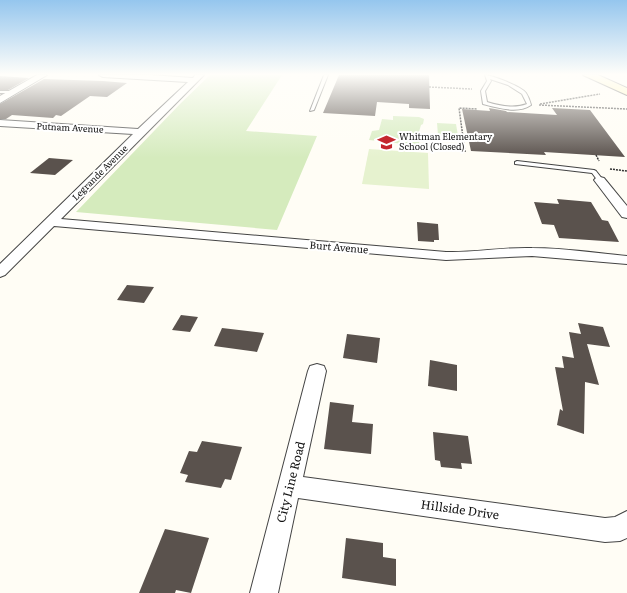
<svg xmlns="http://www.w3.org/2000/svg" width="627" height="593" font-family="Literata,serif">
<style>
.green{fill:#d5ebbd}
.pitch{fill:#e6f2cf}
.building{fill:#5a524d}
.lines{fill:none;stroke-linecap:round;stroke-linejoin:round}
.service-casing{stroke:#444;stroke-width:2}
.minor-casing{stroke:#444;stroke-width:2}
.secondary-casing{stroke:#333;stroke-width:2}
.path{stroke:#333;stroke-width:1.5;stroke-dasharray:2 1;stroke-linecap:butt}
.service{fill:#fff;fill-rule:evenodd}
.minor{fill:#fff;fill-rule:evenodd}
.secondary{fill:#fff6b0;fill-rule:evenodd}
.labels{text-anchor:middle;stroke-width:4;stroke-linejoin:round;paint-order:stroke}
.far-street-label{font-size:9px;fill:#111;stroke:#fff}
.far-poi-label{font-size:9px;fill:#111;stroke:#fff;text-anchor:start}
.street-label{font-size:10px;fill:#111;stroke:#fff}
.near-street-label{font-size:12px;fill:#111;stroke:#fff}
</style>
<rect width="100%" height="100%" fill="#fffdf5"/>
<g class="green">
<polygon points="210,75 282,75 246,131 317,136 277,230 76,212 181,103"/>
<polygon points="393,116 419,117 424,119 423,124 421,125 418,135 420,136 419,144 413,145 369,140 372,131 379,130 382,119 393,120"/>
<polygon points="437,123 456,124 458,136 438,135"/>
</g>
<polygon class="pitch" points="369,149 428,153 429,189 362,184"/>
<g class="building">
<polygon points="339,75 429,75 430,109 409,108 409,104 377,102 375,116 323,113"/>
<polygon points="0,76 29,78 8,90 0,90"/>
<polygon points="44,79 103,81 127,83 107,97 90,96 61,116 56,115 53,118 12,115 6,119 0,119 0,104"/>
<polygon points="489,108 506,111 507,112 557,115 552,108 590,110 625,157 544,152 546,155 471,151 462,109 490,111"/>
<polygon points="49,158 73,160 55,175 30,173"/>
<polygon points="557,199 591,202 602,220 608,221 619,242 559,238 554,225 542,224 534,202 559,204"/>
<polygon points="417,222 438,224 439,240 434,240 434,242 418,241"/>
<polygon points="127,285 154,287 144,303 117,300"/>
<polygon points="181,315 198,317 190,332 172,330"/>
<polygon points="578,323 603,327 610,347 587,344 599,385 585,382 584,434 557,425 560,409 563,411 555,367 564,368 562,356 574,358 569,332 581,334"/>
<polygon points="222,328 264,333 257,352 214,346"/>
<polygon points="347,334 380,338 377,363 343,358"/>
<polygon points="430,360 457,365 457,391 428,386"/>
<polygon points="330,402 354,405 352,422 373,424 371,454 324,449"/>
<polygon points="433,432 468,436 472,464 461,463 462,469 441,467 440,461 435,460"/>
<polygon points="202,441 242,447 231,480 225,479 221,488 185,482 188,475 180,473 189,451 197,452"/>
<polygon points="165,529 209,538 191,593 176,590 175,593 139,593"/>
<polygon points="346,538 383,543 383,557 396,559 396,586 342,578"/>
</g>
<g class="lines">
<defs>
<g id="service">
<polygon points="324,75 328,75 314,110 310,111"/>
<path d="M485,75C492,75 522,87 526,93C528,96 530,101 531,105C518,114 498,108 483,104L481,91L487,81ZM490,79L508,85L522,94L527,104C514,109 500,106 487,102L485,91L491,81Z"/>
<polygon points="0,91 13,91 15,92 13,93 0,93"/>
<polygon points="517,161 594,170 596,171 603,180 598,181 592,173 515,164 515,162"/>
</g>
<g id="minor">
<polygon points="37,75 47,75 0,103 0,96"/>
<path d="M99,75H151L193,78L195,75H204L61,219L446,252C475,253 503,247 532,248C564,248 595,253 627,256V264L532,256L446,260L54,226L5,275L0,277V264L133,134L0,126V120L138,129L188,82L103,77Z"/>
<polygon points="600,177 604,178 627,206 627,218 622,217 594,180 596,178"/>
<polygon points="317,364 324,366 326,371 303,477 605,518 615,517 627,511 627,538 620,541 605,542 298,498 278,593 250,593 308,371 310,366"/>
</g>
<polygon id="secondary" points="583,75 598,75 627,88 627,95"/>
</defs>
<use href="#service" class="service-casing"/>
<use href="#minor" class="minor-casing"/>
<use href="#secondary" class="secondary-casing"/>
<g class="path">
<polyline points="429,87 472,89"/>
<polyline points="540,104 600,94"/>
<polyline points="539,105 627,109"/>
<polyline points="465,152 459,108 477,109"/>
<polyline points="596,155 599,161"/>
<polyline points="610,169 627,171"/>
</g>
<use href="#service" class="service"/>
<use href="#minor" class="minor"/>
<use href="#secondary" class="secondary"/>
</g>
<linearGradient id="sky" x2="0" y2="1"><stop stop-color="#95c6ee"/><stop offset="0.47" stop-color="#fffefa"/><stop offset="1" stop-color="#fffefa" stop-opacity="0"/></linearGradient>
<rect width="627" height="158" fill="url(#sky)"/>
<defs>
<symbol id="school-bare" viewBox="-9 -9 18 18"><path d="M0-5L7-2L0 1L-7-2ZM-4 1L0 2.5L4 1V4Q0 6-4 4Z" fill="#c4262e" stroke="#fff" stroke-width="2.5" paint-order="stroke"/></symbol>
</defs>
<g fill-rule="evenodd">
<use href="#school-bare" x="374" y="130" width="25" height="25"/>
</g>
<g class="labels">
<g class="far-street-label">
<text transform="translate(70 128) rotate(3)" y="3">Putnam Avenue</text>
<text transform="translate(100 173) rotate(-45)" y="3">Legrande Avenue</text>
</g>
<g class="far-poi-label">
<text x="399" y="140">Whitman Elementary<tspan x="399" dy="10">School (Closed)</tspan></text>
</g>
<g class="street-label">
<text transform="translate(339 247) rotate(5)" y="4">Burt Avenue</text>
</g>
<g class="near-street-label">
<text transform="translate(291 482) rotate(-76)" y="4">City Line Road</text>
<text transform="translate(460 510) rotate(8)" y="4">Hillside Drive</text>
</g>
</g>
</svg>
